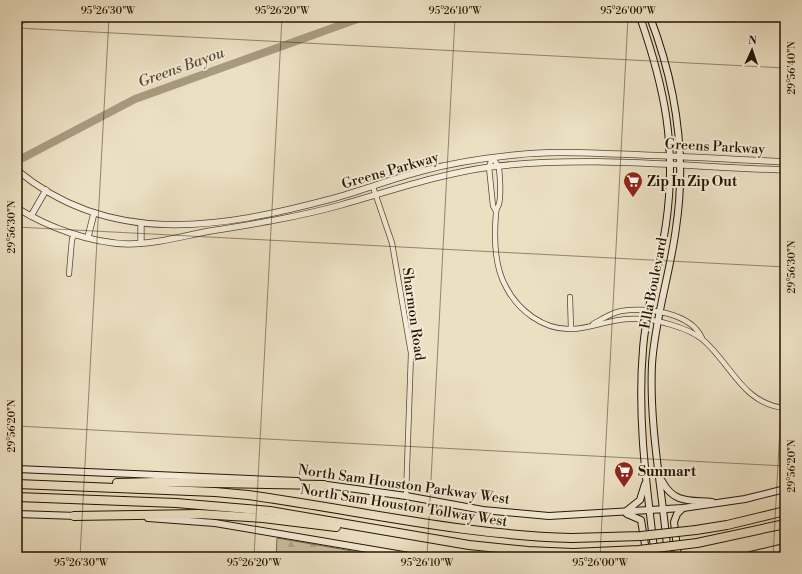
<svg xmlns="http://www.w3.org/2000/svg" width="802" height="574" font-family="'Libre Bodoni',serif">
<style>
.forest{fill:url(#forest-firs);stroke:#796851}
.lines{fill:none;stroke-linecap:round;stroke-linejoin:round}
.river{stroke:#a99b81;stroke-width:8}
.minor-casing{stroke:#584731;stroke-width:6}
.tertiary-casing{stroke:#584731;stroke-width:7}
.secondary-casing{stroke:#271400;stroke-width:8}
.motorway-casing{stroke:#271400;stroke-width:10}
.minor{stroke:#f3ebd8;stroke-width:4.5}
.tertiary{stroke:#f3ebd8;stroke-width:5.5}
.secondary{stroke:#f3ebd8;stroke-width:6}
.motorway{stroke:#ece0c3;stroke-width:8}
.motorway-bridge-casing{stroke:#271400;stroke-width:10;stroke-linecap:butt}
.motorway-bridge{stroke:#ece0c3;stroke-width:8}
.ticks{fill:none;stroke:#271400;stroke-width:1;stroke-opacity:0.45}
.labels{text-anchor:middle;stroke-width:4;stroke-linejoin:round;paint-order:stroke}
.street-label{font-size:14px;fill:#271400;stroke:#f3ebd8}
.poi-label{font-size:14px;font-weight:bold;fill:#271400;stroke:#f3ebd8;text-anchor:start}
.water-label{font-size:15px;font-style:italic;fill:#5b4a34;stroke:#f3ebd8}
.neatline{fill:none;stroke:#271400;stroke-width:1.5}
.ticks-label{font-size:10px;text-anchor:middle;fill:#271400}
</style>
<defs>
<pattern id="forest-firs" width="22" height="20" patternUnits="userSpaceOnUse"><rect width="22" height="20" fill="#cbbda2"/><path d="M5 1l3.5 6h-7zM16 11l3.5 6h-7z" fill="#aea28a"/></pattern>
</defs>
<rect width="100%" height="100%" fill="#ece0c3"/>
<filter id="stains"><feTurbulence type="fractalNoise" baseFrequency=".005" numOctaves="4"/><feColorMatrix values="0 0 0 0 .2 0 0 0 0 .09 0 0 0 0 .02 0 0 0 .5 -.17"/></filter>
<radialGradient id="worn" r=".72"><stop offset=".6" stop-color="#630" stop-opacity="0"/><stop offset="1" stop-color="#630" stop-opacity=".3"/></radialGradient>
<polygon class="forest" points="277,538 352,551 360,557 276,557"/>
<g class="lines">
<polyline class="river" points="17,161 135,99 363,17"/>
<defs>
<g id="minor">
<polyline points="17,22 34,17"/>
<path d="M492,158C495,161 498,164 499,168C500,178 501,195 499,204C498,207 496,209 496,213C494,236 494,266 506,287C518,310 543,330 571,329C590,329 610,319 630,319C644,318 659,321 672,325C682,328 693,332 702,339C731,363 742,404 785,408"/>
<polyline points="492,158 489,167 493,206 496,211"/>
<polyline points="373,187 392,243 411,353 406,496"/>
<polyline points="69,274 72,239 75,234"/>
<polyline points="570,297 571,329"/>
<path d="M593,324C602,319 611,313 621,311C646,307 690,312 702,338"/>
</g>
<g id="tertiary">
<path d="M17,170C110,248 222,228 331,199C361,191 391,179 422,171C452,163 484,158 515,155C550,151 584,153 619,154C674,156 730,159 785,162"/>
<path d="M17,208C49,228 91,243 128,244C156,244 183,236 210,231C254,224 298,217 341,205C391,191 439,174 490,167C588,155 687,167 785,170"/>
<polyline points="31,216 46,190"/>
<polyline points="88,237 94,213"/>
<polyline points="141,243 141,224"/>
</g>
<g id="secondary">
<path d="M640,17C665,89 677,147 666,224C660,266 646,307 643,349C637,419 647,488 655,557"/>
<path d="M650,17C676,85 687,155 676,228C670,274 655,318 652,364C649,429 663,493 668,557"/>
<polyline points="17,469 297,481"/>
<path d="M662,481C674,504 690,500 712,502"/>
<polyline points="320,484 406,496 483,510 549,516 683,508 745,499 785,489"/>
<polyline points="625,512 640,500 645,484"/>
<polyline points="17,514 78,516"/>
<polyline points="627,514 641,520 647,557"/>
<polyline points="148,518 215,523 415,557"/>
<polyline points="678,557 674,522 677,514 683,508"/>
<polyline points="742,557 785,547"/>
</g>
<g id="motorway">
<polyline points="117,483 156,482 324,485"/>
<path d="M17,484L215,492L248,495C356,510 463,535 572,538"/>
<polyline points="17,497 176,503 270,511 469,545 528,551 573,553"/>
<polyline points="74,516 199,514 263,518 336,527"/>
<polyline points="696,530 727,525 785,511"/>
<polyline points="697,543 785,524"/>
<polyline points="782,548 785,547"/>
</g>
</defs>
<use href="#minor" class="minor-casing"/>
<use href="#tertiary" class="tertiary-casing"/>
<use href="#secondary" class="secondary-casing"/>
<use href="#motorway" class="motorway-casing"/>
<use href="#minor" class="minor"/>
<use href="#tertiary" class="tertiary"/>
<use href="#secondary" class="secondary"/>
<use href="#motorway" class="motorway"/>
<defs>
<g id="motorway-bridge">
<polyline points="572,538 641,536 696,530"/>
<polyline points="573,553 639,550 697,543"/>
</g>
</defs>
<use href="#motorway-bridge" class="motorway-bridge-casing"/>
<use href="#motorway-bridge" class="motorway-bridge"/>
</g>
<path class="ticks" d="M17,28L785,68M17,227L785,267M17,426L785,466M80,557L109,17M254,557L282,17M427,557L455,17M600,557L628,17M773,557L785,335"/>
<defs>
<symbol id="supermarket-pin" viewBox="-11 -11 22 30"><path d="M0 17L-7.5 6A9.5 9.5 0 1 1 7.5 6Z" fill="#8f2418" stroke="#f3ebd8"/><path d="M-6-5.5h2.5l.6 2H6L4.5 2H-2.5L-4.4-4H-6ZM-1.5 3.2a1.3 1.3 0 1 0 .1 0ZM3 3.2a1.3 1.3 0 1 0 .1 0Z" fill="#fff"/></symbol>
</defs>
<g fill-rule="evenodd">
<use href="#supermarket-pin" x="622" y="170" width="22" height="30"/>
<use href="#supermarket-pin" x="613" y="460" width="22" height="30"/>
</g>
<g class="labels">
<g class="street-label">
<text transform="translate(715 146) rotate(3)" y="5">Greens Parkway</text>
<text transform="translate(390 170) rotate(-16)" y="5">Greens Parkway</text>
<text transform="translate(653 283) rotate(-79)" y="5">Ella Boulevard</text>
<text transform="translate(414 314) rotate(82)" y="5">Sharmon Road</text>
<text transform="translate(404 484) rotate(8)" y="5">North Sam Houston Parkway West</text>
<text transform="translate(404 505) rotate(9)" y="5">North Sam Houston Tollway West</text>
</g>
<g class="poi-label">
<text x="647" y="186">Zip In Zip Out</text>
<text x="638" y="476">Sunmart</text>
</g>
<g class="water-label">
<text transform="translate(181 67) rotate(-20)" y="5">Greens Bayou</text>
</g>
</g>
<rect width="802" height="574" fill="none" stroke="#ece0c3" stroke-width="44"/>
<g transform="translate(752 50) rotate(3)" stroke="#f3ebd8" stroke-width="3" paint-order="stroke">
<path d="M0-3L7 15L0 10L-7 15Z" fill="#271400"/>
<text y="-6" font-size="11" font-weight="bold" text-anchor="middle" fill="#271400">N</text>
</g>
<rect x="22" y="22" width="758" height="530" class="neatline"/>
<g class="ticks-label">
<text x="108" y="14">95°26'30"W</text>
<text x="282" y="14">95°26'20"W</text>
<text x="455" y="14">95°26'10"W</text>
<text x="628" y="14">95°26'00"W</text>
<text transform="translate(791 68) rotate(-90)" y="4">29°56'40"N</text>
<text transform="translate(11 227) rotate(-90)" y="4">29°56'30"N</text>
<text transform="translate(791 267) rotate(-90)" y="4">29°56'30"N</text>
<text transform="translate(11 426) rotate(-90)" y="4">29°56'20"N</text>
<text transform="translate(791 466) rotate(-90)" y="4">29°56'20"N</text>
<text x="81" y="566">95°26'30"W</text>
<text x="254" y="566">95°26'20"W</text>
<text x="427" y="566">95°26'10"W</text>
<text x="600" y="566">95°26'00"W</text>
</g>
<rect width="100%" height="100%" filter="url(#stains)"/>
<rect width="100%" height="100%" fill="url(#worn)"/>
</svg>
